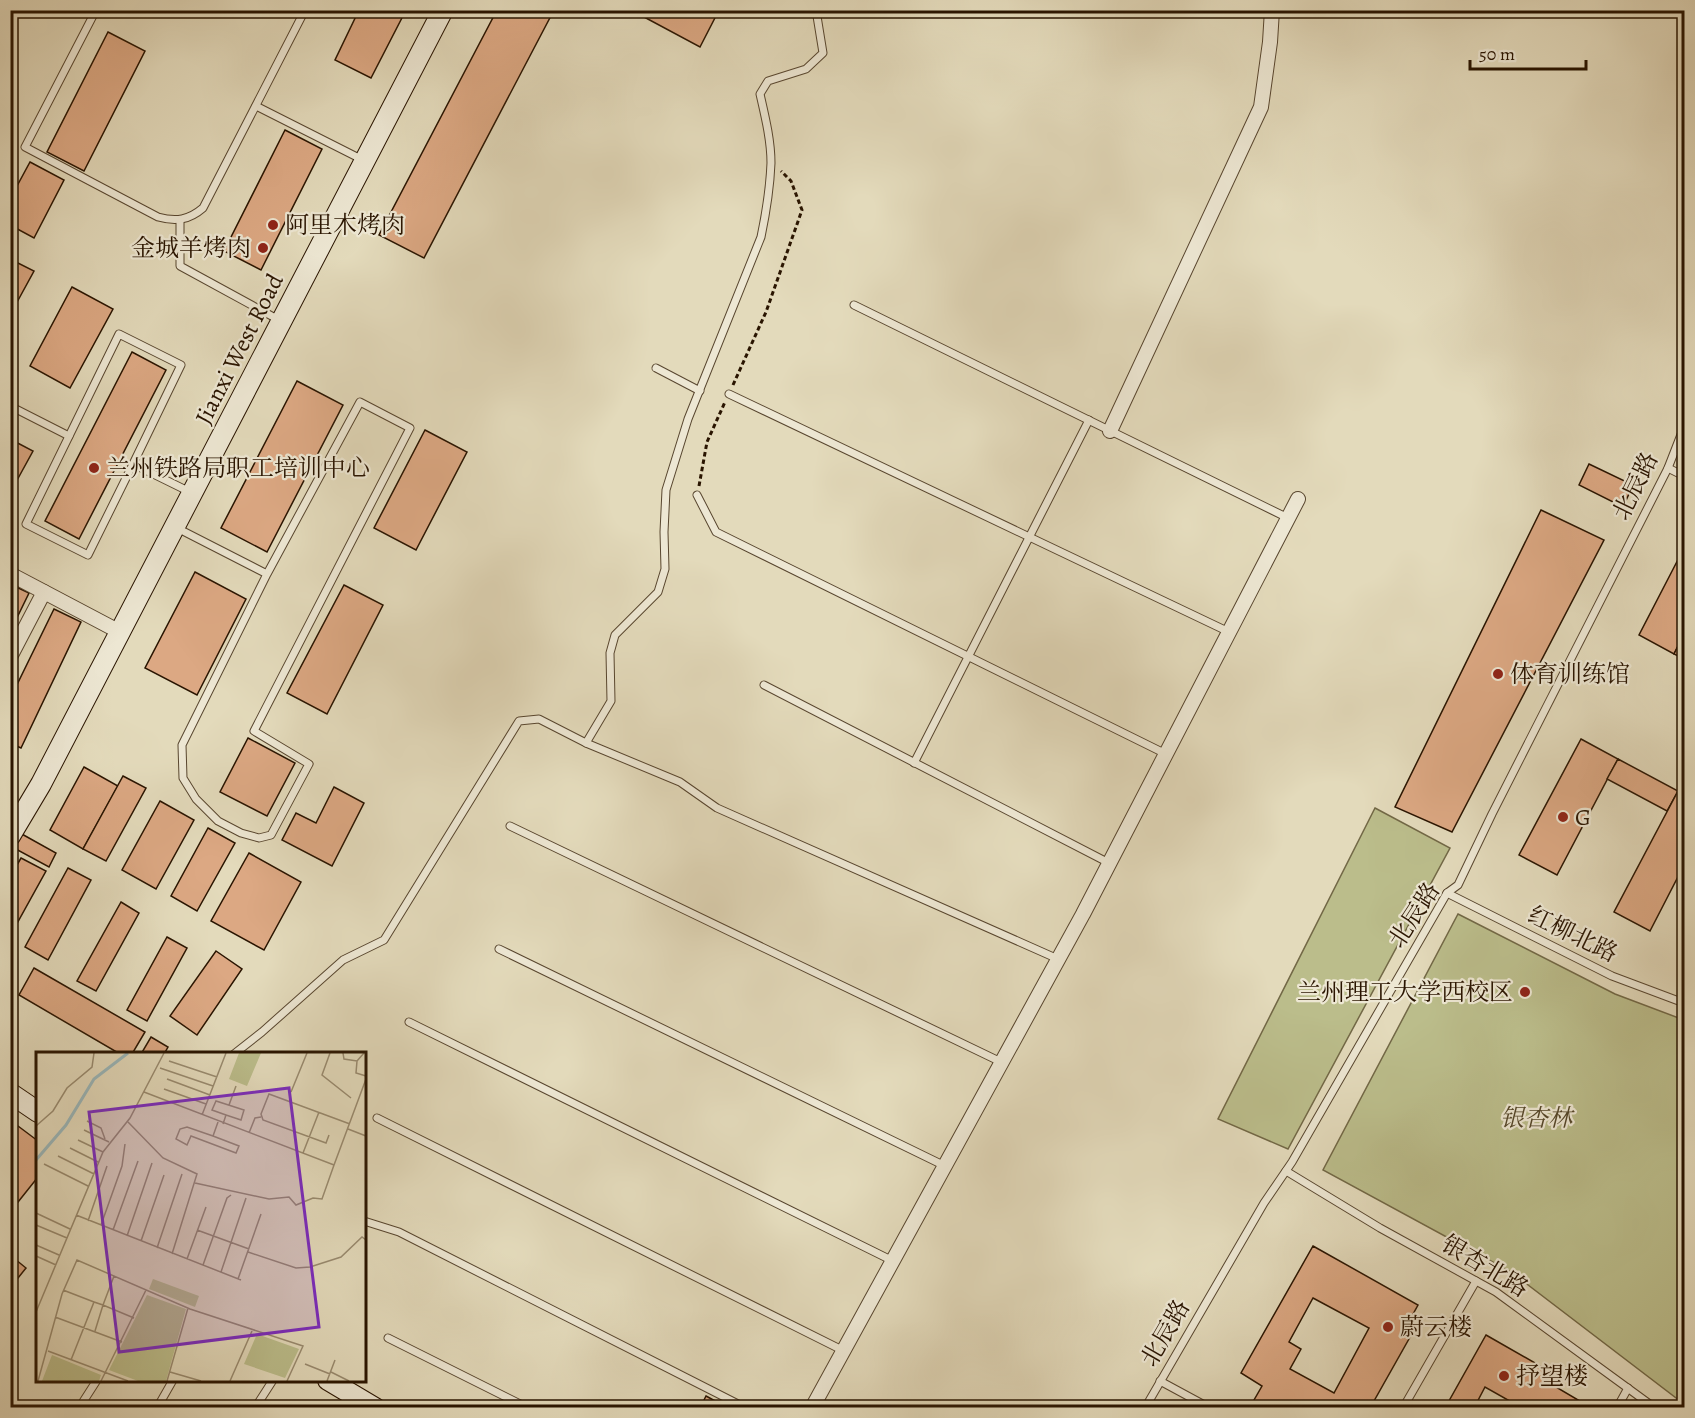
<svg xmlns="http://www.w3.org/2000/svg" width="1695" height="1418" font-family="Alegreya,'Noto Serif SC',serif">
<style>
.green{fill:#bbbd8b;stroke:#726846;stroke-width:1.5}
.building{fill:#dca883;stroke:#291400;stroke-width:1.5;fill-rule:evenodd}
.lines{fill:none;stroke-linecap:round;stroke-linejoin:round}
.lane-casing{stroke:#58462f;stroke-width:9}
.street-casing{stroke:#58462f;stroke-width:16}
.secondary-casing{stroke:#291400;stroke-width:22}
.path{stroke:#291400;stroke-width:3;stroke-dasharray:4.5 3;stroke-linecap:butt}
.lane{stroke:#ede7d3;stroke-width:7}
.street{stroke:#ede7d3;stroke-width:14}
.secondary{stroke:#ede7d3;stroke-width:20}
.poi-dot{fill:#8f2418;stroke:#ede7d3;stroke-width:2}
.labels{text-anchor:middle;stroke-width:4.5;stroke-linejoin:round;paint-order:stroke}
.poi-label{font-size:24px;fill:#291400;stroke:#ede7d3;text-anchor:start}
.street-label{font-size:24px;fill:#291400;stroke:#ede7d3}
.park-label{font-size:24px;font-style:italic;fill:#55472a;stroke:#ede7d3}
.inset-river{fill:none;stroke:#9ab8bc;stroke-width:3}
.inset-road{fill:none;stroke:#998b70;stroke-width:1.5}
.view{fill:#7b2cbf;fill-opacity:0.15;stroke:#7b2cbf;stroke-width:3}
.inset-edge{fill:none;stroke:#291400;stroke-width:3}
</style>
<rect width="100%" height="100%" fill="#e3dabb"/>
<filter id="stains"><feTurbulence type="fractalNoise" baseFrequency=".00333" numOctaves="4"/><feColorMatrix values="0 0 0 0 .2 0 0 0 0 .09 0 0 0 0 .02 0 0 0 .5 -.17"/></filter>
<radialGradient id="worn" r=".72"><stop offset=".6" stop-color="#630" stop-opacity="0"/><stop offset="1" stop-color="#630" stop-opacity=".3"/></radialGradient>
<g class="green">
<polygon points="1375,808 1450,848 1288,1149 1218,1119"/>
<polygon points="1458,914 1615,994 1684,1020 1684,1404 1511,1272 1323,1170"/>
</g>
<g class="building">
<polygon points="359,10 406,10 371,78 335,60"/>
<polygon points="497,10 554,10 424,258 379,235"/>
<polygon points="631,10 719,10 700,47"/>
<polygon points="108,32 145,51 84,171 47,152"/>
<polygon points="285,130 322,149 261,270 224,251"/>
<polygon points="30,162 64,180 34,238 10,225 10,199"/>
<polygon points="10,259 34,271 10,315"/>
<polygon points="72,287 113,309 70,388 30,366"/>
<polygon points="132,352 166,370 79,539 45,521"/>
<polygon points="297,381 343,405 267,552 221,528"/>
<polygon points="425,430 467,452 416,550 374,528"/>
<polygon points="10,439 33,451 10,493"/>
<polygon points="1589,464 1633,485 1623,507 1579,485"/>
<polygon points="1541,510 1604,540 1452,832 1395,807"/>
<polygon points="1684,548 1684,634 1674,654 1639,635"/>
<polygon points="195,572 246,599 197,695 145,668"/>
<polygon points="10,584 29,593 10,632"/>
<polygon points="344,585 383,605 327,714 287,693"/>
<polygon points="54,609 81,622 21,748 10,743 10,699"/>
<polygon points="1683,636 1684,637 1684,659 1674,654"/>
<polygon points="248,738 295,763 267,816 220,792"/>
<polygon points="1581,739 1618,759 1557,875 1519,855"/>
<polygon points="1618,759 1678,791 1667,811 1607,779"/>
<polygon points="84,767 118,786 83,849 50,830"/>
<polygon points="123,776 146,788 106,861 83,849"/>
<polygon points="334,787 364,803 332,866 282,840 296,813 316,823"/>
<polygon points="1678,791 1684,794 1684,865 1650,931 1614,912"/>
<polygon points="160,801 194,820 156,889 122,870"/>
<polygon points="208,828 235,843 197,911 171,896"/>
<polygon points="20,833 56,853 49,867 12,847"/>
<polygon points="249,853 301,882 264,950 211,921"/>
<polygon points="21,858 46,871 10,936 10,877"/>
<polygon points="68,868 91,880 48,960 25,947"/>
<polygon points="121,902 139,913 96,991 77,981"/>
<polygon points="167,937 187,948 147,1021 127,1010"/>
<polygon points="216,951 242,969 197,1035 170,1016"/>
<polygon points="34,968 145,1032 132,1054 120,1054 19,995"/>
<polygon points="151,1037 168,1047 164,1054 141,1054"/>
<polygon points="10,1120 38,1141 38,1177 10,1212"/>
<path d="M1313,1246L1418,1305L1407,1325L1414,1330L1370,1408H1295L1296,1405L1288,1401L1285,1408H1266L1254,1400L1262,1386L1241,1373ZM1313,1298L1369,1328L1334,1393L1290,1369L1301,1349L1289,1342Z"/>
<polygon points="10,1255 26,1268 10,1288"/>
<polygon points="1486,1335 1549,1371 1544,1380 1585,1404 1583,1408 1522,1408 1485,1387 1474,1408 1445,1408"/>
<polygon points="706,1396 728,1408 700,1408"/>
</g>
<g class="lines">
<defs>
<g id="lane">
<path d="M96,10L25,147L158,217C176,222 189,220 203,208L305,10"/>
<polyline points="256,106 363,160"/>
<polyline points="180,220 180,266 279,320"/>
<polyline points="854,305 1288,518"/>
<polyline points="656,368 700,391"/>
<polyline points="729,394 1229,632"/>
<polyline points="10,406 69,436"/>
<polyline points="133,464 181,365 119,334 26,524 88,555 133,464 190,492"/>
<polyline points="1668,468 1684,476"/>
<polyline points="697,495 716,532 1166,754"/>
<polyline points="177,528 267,574 182,745 183,778 196,799 218,821 241,833 259,838 271,835 309,764 254,731 410,428 360,402 267,574"/>
<polyline points="764,685 1109,863"/>
<path d="M586,743L611,701L610,653L615,635L658,592L665,569L664,532L666,490L688,419L761,237C766,213 770,188 771,163C771,140 765,116 760,94L768,81L806,69L823,53L816,10"/>
<polyline points="914,763 1089,420"/>
<polyline points="510,826 1001,1062"/>
<polyline points="1447,893 1612,976 1684,1003"/>
<polyline points="499,949 945,1166"/>
<polyline points="409,1022 893,1261"/>
<polyline points="234,1054 262,1032 343,960 384,940 519,721 539,719 586,743 680,782 717,808 1058,959"/>
<polyline points="377,1118 844,1351"/>
<polyline points="1286,1171 1380,1228 1496,1292 1655,1408"/>
<polyline points="364,1221 399,1232 746,1408"/>
<polyline points="388,1338 528,1408"/>
<polyline points="1160,1381 1210,1408"/>
<polyline points="79,1408 97,1380"/>
<polyline points="157,1408 173,1380"/>
<polyline points="255,1408 273,1380"/>
<polyline points="1145,1408 1264,1203 1292,1162 1447,893 1458,885 1492,814 1668,468 1684,427"/>
<polyline points="1403,1408 1476,1281"/>
<polyline points="1617,1408 1628,1388"/>
</g>
<g id="street">
<polyline points="1110,431 1261,107 1270,42 1272,10"/>
<polyline points="10,574 120,632"/>
<polyline points="10,657 44,592"/>
<polyline points="812,1408 1083,914 1298,499"/>
</g>
<g id="secondary">
<polyline points="10,836 41,784 443,10"/>
<polyline points="10,1093 38,1112"/>
<polyline points="328,1380 375,1408"/>
</g>
</defs>
<use href="#lane" class="lane-casing"/>
<use href="#street" class="street-casing"/>
<use href="#secondary" class="secondary-casing"/>
<g class="path">
<polyline points="733,385 766,312 802,210 791,181 781,171"/>
<polyline points="699,486 707,442 725,402"/>
</g>
<use href="#lane" class="lane"/>
<use href="#street" class="street"/>
<use href="#secondary" class="secondary"/>
</g>
<g class="poi-dot">
<circle cx="273" cy="225" r="6"/>
<circle cx="263" cy="248" r="6"/>
<circle cx="94" cy="468" r="6"/>
<circle cx="1498" cy="674" r="6"/>
<circle cx="1563" cy="817" r="6"/>
<circle cx="1525" cy="992" r="6"/>
<circle cx="1388" cy="1327" r="6"/>
<circle cx="1504" cy="1376" r="6"/>
</g>
<g class="labels">
<g class="poi-label">
<text x="285" y="233">阿里木烤肉</text>
<text x="251" y="256" text-anchor="end">金城羊烤肉</text>
<text x="106" y="476">兰州铁路局职工培训中心</text>
<text x="1510" y="682">体育训练馆</text>
<text x="1575" y="825">G</text>
<text x="1513" y="1000" text-anchor="end">兰州理工大学西校区</text>
<text x="1400" y="1335">蔚云楼</text>
<text x="1516" y="1384">抒望楼</text>
</g>
<g class="street-label">
<text transform="translate(239 349) rotate(-63)" y="8">Jianxi West Road</text>
<text transform="translate(1635 486) rotate(-64)" y="8">北辰路</text>
<text transform="translate(1414 915) rotate(-57)" y="8">北辰路</text>
<text transform="translate(1573 934) rotate(26)" y="8">红柳北路</text>
<text transform="translate(1485 1266) rotate(31)" y="8">银杏北路</text>
<text transform="translate(1165 1333) rotate(-60)" y="8">北辰路</text>
</g>
<g class="park-label">
<text x="1536" y="1126">银杏林</text>
</g>
</g>
<g transform="translate(36 1052)">
<rect width="330" height="330" fill="#e3dabb"/>
<path d="M203,1H225L211,34L193,27ZM117,227L163,244L159,255L113,237ZM111,243L150,257L130,329H102L73,318ZM221,282L263,297L249,326L208,312ZM16,303L65,323L63,329H6Z" fill="#bbbd8b"/>
<path class="inset-river" d="M0,108L30,73L58,27L92,1"/>
<path class="inset-road" d="M294,1L286,23L315,46M307,1L308,7L321,9L328,1M133,9L181,25M321,9L320,21L330,24M124,16L177,34M131,27L174,43M128,37L170,52M108,40L298,113L330,27M255,40L271,1M193,53L200,34M166,63L190,1M51,69L65,76L69,87M92,70L127,106L161,122L136,202M187,72L190,63L176,58L180,49L208,58L205,68L190,63M0,74L17,59L31,36L56,15L58,1M312,77L330,84M48,78L73,90M213,81L219,66L225,65M293,83L290,91L227,68L225,62L233,42L314,72M177,84L203,94L200,101L155,84L151,93L140,87L144,77L151,75L177,84L182,70M42,88L67,100M34,96L62,110M267,101L283,60M22,104L58,122M8,112L52,134M159,131L233,147L253,145L260,153L277,146L286,147L298,113M0,161L34,177M40,163L205,228M52,169L71,114M0,173L31,186M65,173L86,114L89,92M77,178L102,109M161,178L213,197M91,184L116,111M105,189L128,123M0,193L23,203M121,196L146,122M212,200L260,216L274,215L305,205L326,185L330,188M0,204L20,213M151,207L170,155M167,213L191,146L195,143M185,220L210,146M202,227L225,162M27,238L58,250M0,260L67,100L94,66L128,1M19,265L86,290M59,279L67,253L98,266M12,299L92,329M35,308L58,250L67,253L78,224M269,312L294,322M134,320L165,329M295,320L313,329M2,329L26,242L41,208L154,257L267,294L251,329M65,329L110,238M131,329L152,256M194,329L216,279M291,329L299,308"/>
<path class="view" d="M253,36L283,275L83,300L53,60Z"/>
<rect width="330" height="330" class="inset-edge"/>
</g>
<rect width="1695" height="1418" fill="none" stroke="#e3dabb" stroke-width="36"/>
<rect x="12" y="12" width="1671" height="1394" fill="none" stroke="#291400" stroke-width="3"/>
<rect x="18" y="18" width="1659" height="1382" fill="none" stroke="#291400" stroke-width="1.5"/>
<path d="M1470 60v9h116v-9" fill="none" stroke="#291400" stroke-width="3"/>
<text x="1479" y="60" font-size="18" fill="#291400" stroke="#ede7d3" stroke-width="4.5" paint-order="stroke">50 m</text>
<rect width="100%" height="100%" filter="url(#stains)"/>
<rect width="100%" height="100%" fill="url(#worn)"/>
</svg>
